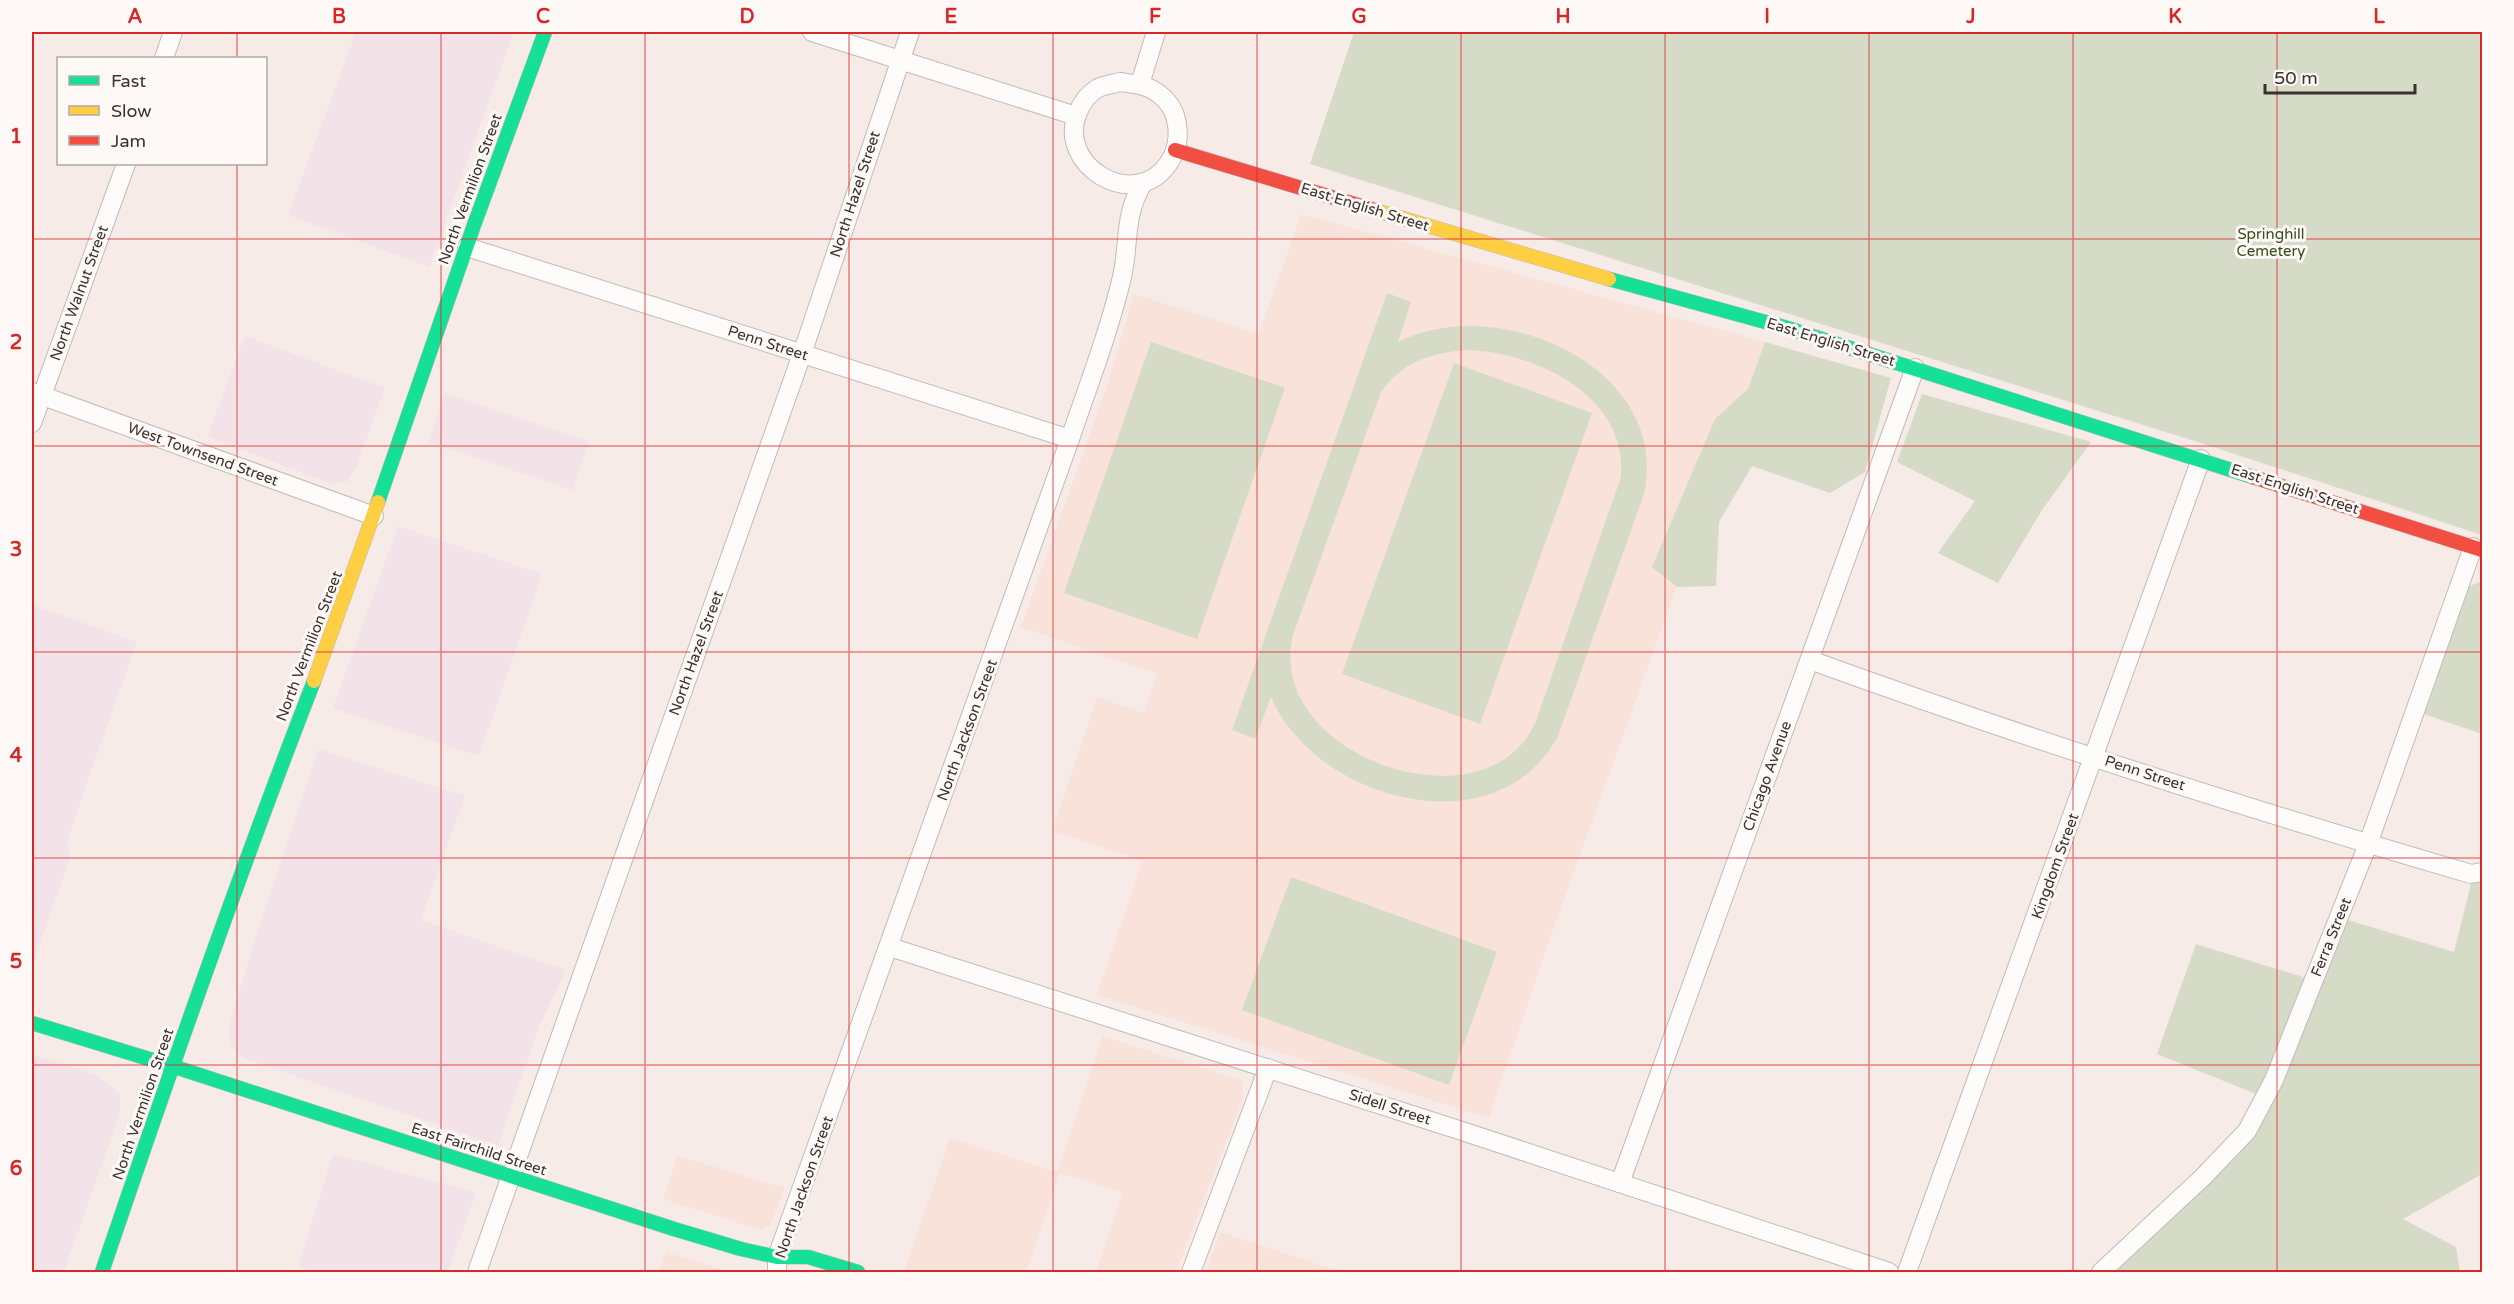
<svg xmlns="http://www.w3.org/2000/svg" width="2514" height="1304" font-family="'Varela Round',sans-serif">
<style>
.commercial{fill:#f3e3e9}
.built{fill:#f8e2da}
.green{fill:#d6dbc7;fill-rule:evenodd}
.lines{fill:none;stroke-linecap:round;stroke-linejoin:round}
.street-casing{stroke:#c3bab7;stroke-width:20}
.fast-casing{stroke:#c3bab7;stroke-width:15}
.slow-casing{stroke:#c3bab7;stroke-width:15}
.jam-casing{stroke:#c3bab7;stroke-width:15}
.street{stroke:#fefcfb;stroke-width:18}
.fast{stroke:#16e098;stroke-width:14}
.slow{stroke:#ffcf43;stroke-width:14}
.jam{stroke:#f24e42;stroke-width:14}
.grid{fill:none;stroke:#d62828;stroke-width:1.5;stroke-opacity:0.55}
.labels{text-anchor:middle;stroke-width:6;stroke-linejoin:round;paint-order:stroke}
.street-label{font-size:15px;fill:#3b312e;stroke:#fef9f7}
.park-label{font-size:15px;fill:#344f18;stroke:#fef9f7}
.neatline{fill:none;stroke:#d62828;stroke-width:2}
.grid-label{font-size:20px;text-anchor:middle;font-weight:bold;fill:#d62828}
</style>
<rect width="100%" height="100%" fill="#f6ebe7"/>
<g class="commercial">
<polygon points="356,32 514,32 429,267 288,215"/>
<polygon points="245,336 385,388 356,468 348,481 332,484 207,437"/>
<polygon points="445,393 589,441 572,490 428,442"/>
<polygon points="398,526 542,574 479,756 333,708"/>
<polygon points="32,605 137,642 86,785 68,840 70,858 32,966"/>
<polygon points="319,749 465,796 421,920 566,970 539,1027 498,1146 243,1058 231,1046 229,1025 264,910"/>
<polygon points="32,1054 96,1075 120,1094 120,1113 64,1272 32,1272"/>
<polygon points="333,1154 476,1193 448,1272 313,1272 298,1267"/>
</g>
<g class="built">
<polygon points="1301,214 1765,342 1544,955 1489,1118 1097,995 1142,861 1052,831 1097,697 1144,713 1157,674 1021,627 1107,386 1134,294 1259,334"/>
<polygon points="1103,1036 1242,1081 1243,1098 1176,1272 1096,1272 1123,1193 1060,1173 1026,1272 904,1272 950,1138 1057,1172"/>
<polygon points="678,1156 785,1188 770,1225 761,1230 663,1199"/>
<polygon points="1220,1232 1342,1272 1206,1272"/>
<polygon points="666,1252 729,1272 659,1272"/>
</g>
<g class="green">
<polygon points="1354,32 2482,32 2482,535 2204,444 1310,164"/>
<path d="M1387,293L1411,302L1398,342C1497,291 1672,367 1644,494L1558,736C1498,850 1315,801 1271,697L1255,739L1232,730ZM1469,350C1537,353 1628,396 1621,477L1536,721C1488,834 1263,756 1293,635L1381,392C1403,361 1433,352 1469,350Z"/>
<polygon points="1151,342 1285,388 1197,639 1064,593"/>
<polygon points="1765,342 1891,378 1865,472 1830,493 1752,466 1719,522 1716,586 1677,587 1652,567 1715,419 1748,389"/>
<polygon points="1454,363 1592,413 1480,724 1342,674"/>
<polygon points="1922,394 2091,442 2042,510 1998,583 1938,553 1975,501 1897,462"/>
<polygon points="2482,581 2482,734 2421,713 2465,588"/>
<polygon points="1291,877 1497,952 1449,1085 1242,1010"/>
<polygon points="2482,880 2482,1174 2403,1219 2456,1247 2460,1272 2103,1272 2232,1161 2271,1100 2157,1054 2196,944 2322,983 2348,920 2454,952 2471,884"/>
</g>
<g class="lines">
<defs>
<g id="street">
<polyline points="812,32 1076,116"/>
<polyline points="164,58 173,32"/>
<path d="M1120,82C1134,84 1148,85 1159,94C1181,110 1183,143 1168,164C1134,213 1055,165 1078,112C1082,102 1088,94 1098,88C1104,85 1113,84 1120,82Z"/>
<polyline points="1140,84 1156,32"/>
<polyline points="467,247 1070,439"/>
<polyline points="32,392 374,516"/>
<polyline points="32,423 126,164"/>
<path d="M1810,660C2027,739 2249,809 2471,874L2482,872"/>
<polyline points="890,947 1465,1132 1889,1272"/>
<polyline points="1620,1183 1915,368"/>
<polyline points="477,1272 802,354 910,32"/>
<path d="M777,1272V1257L1070,439C1088,386 1109,332 1122,277C1130,241 1123,217 1143,183"/>
<polyline points="1191,1272 1268,1068"/>
<polyline points="1907,1272 2201,459"/>
<polyline points="2101,1272 2203,1177 2247,1131 2274,1080 2368,844 2473,547"/>
</g>
<g id="fast">
<polyline points="1609,279 1784,327 2253,477"/>
<polyline points="378,502 474,225 545,32"/>
<polyline points="32,1023 172,1066 674,1229 741,1249 777,1257 808,1257 858,1272"/>
<path d="M102,1272C169,1074 238,876 314,681"/>
</g>
<g id="slow">
<polyline points="1371,209 1609,279"/>
<polyline points="314,681 378,502"/>
</g>
<g id="jam">
<polyline points="1175,150 1371,209"/>
<polyline points="2253,477 2482,550"/>
</g>
</defs>
<use href="#street" class="street-casing"/>
<use href="#fast" class="fast-casing"/>
<use href="#slow" class="slow-casing"/>
<use href="#jam" class="jam-casing"/>
<use href="#street" class="street"/>
<use href="#fast" class="fast"/>
<use href="#slow" class="slow"/>
<use href="#jam" class="jam"/>
</g>
<path class="grid" d="M237,32V58M441,32V1272M645,32V1272M849,32V1272M1053,32V1272M1257,32V1272M1461,32V1272M1665,32V1272M1869,32V1272M2073,32V1272M2277,32V1272M237,164V1272M32,239H2482M32,446H2482M32,652H2482M32,858H2482M32,1065H2482"/>
<g class="labels">
<g class="street-label">
<text transform="translate(470 189) rotate(-70)" y="5">North Vermilion Street</text>
<text transform="translate(855 194) rotate(-72)" y="5">North Hazel Street</text>
<text transform="translate(1365 207) rotate(17)" y="5">East English Street</text>
<text transform="translate(79 293) rotate(-70)" y="5">North Walnut Street</text>
<text transform="translate(1831 342) rotate(17)" y="5">East English Street</text>
<text transform="translate(768 343) rotate(18)" y="5">Penn Street</text>
<text transform="translate(203 454) rotate(20)" y="5">West Townsend Street</text>
<text transform="translate(2295 489) rotate(18)" y="5">East English Street</text>
<text transform="translate(309 646) rotate(-69)" y="5">North Vermilion Street</text>
<text transform="translate(696 653) rotate(-70)" y="5">North Hazel Street</text>
<text transform="translate(967 730) rotate(-70)" y="5">North Jackson Street</text>
<text transform="translate(2145 773) rotate(18)" y="5">Penn Street</text>
<text transform="translate(1767 776) rotate(-70)" y="5">Chicago Avenue</text>
<text transform="translate(2055 866) rotate(-70)" y="5">Kingdom Street</text>
<text transform="translate(2331 937) rotate(-68)" y="5">Ferra Street</text>
<text transform="translate(143 1104) rotate(-71)" y="5">North Vermilion Street</text>
<text transform="translate(1390 1107) rotate(18)" y="5">Sidell Street</text>
<text transform="translate(479 1149) rotate(18)" y="5">East Fairchild Street</text>
<text transform="translate(804 1187) rotate(-71)" y="5">North Jackson Street</text>
</g>
<g class="park-label">
<text x="2271" y="239">Springhill<tspan x="2271" dy="17">Cemetery</tspan></text>
</g>
</g>
<rect width="2514" height="1304" fill="none" stroke="#fef9f7" stroke-width="66"/>
<rect x="57" y="57" width="210" height="108" fill="#fef9f7" stroke="#b0a9a7" stroke-width="1.5"/>
<rect x="69" y="76" width="30" height="9" fill="#16e098" stroke="#b0a9a7" stroke-width="1.5"/>
<text x="111" y="87" font-size="18" fill="#3b312e">Fast</text>
<rect x="69" y="106" width="30" height="9" fill="#ffcf43" stroke="#b0a9a7" stroke-width="1.5"/>
<text x="111" y="117" font-size="18" fill="#3b312e">Slow</text>
<rect x="69" y="136" width="30" height="9" fill="#f24e42" stroke="#b0a9a7" stroke-width="1.5"/>
<text x="111" y="147" font-size="18" fill="#3b312e">Jam</text>
<path d="M2265 84v9h150v-9" fill="none" stroke="#3b312e" stroke-width="3"/>
<text x="2274" y="84" font-size="18" fill="#3b312e" stroke="#fef9f7" stroke-width="4.5" paint-order="stroke">50 m</text>
<rect x="33" y="33" width="2448" height="1238" class="neatline"/>
<g class="grid-label">
<text x="135" y="23">A</text>
<text x="339" y="23">B</text>
<text x="543" y="23">C</text>
<text x="747" y="23">D</text>
<text x="951" y="23">E</text>
<text x="1155" y="23">F</text>
<text x="1359" y="23">G</text>
<text x="1563" y="23">H</text>
<text x="1767" y="23">I</text>
<text x="1971" y="23">J</text>
<text x="2175" y="23">K</text>
<text x="2379" y="23">L</text>
<text x="16" y="143">1</text>
<text x="16" y="349">2</text>
<text x="16" y="556">3</text>
<text x="16" y="762">4</text>
<text x="16" y="968">5</text>
<text x="16" y="1175">6</text>
</g>
</svg>
